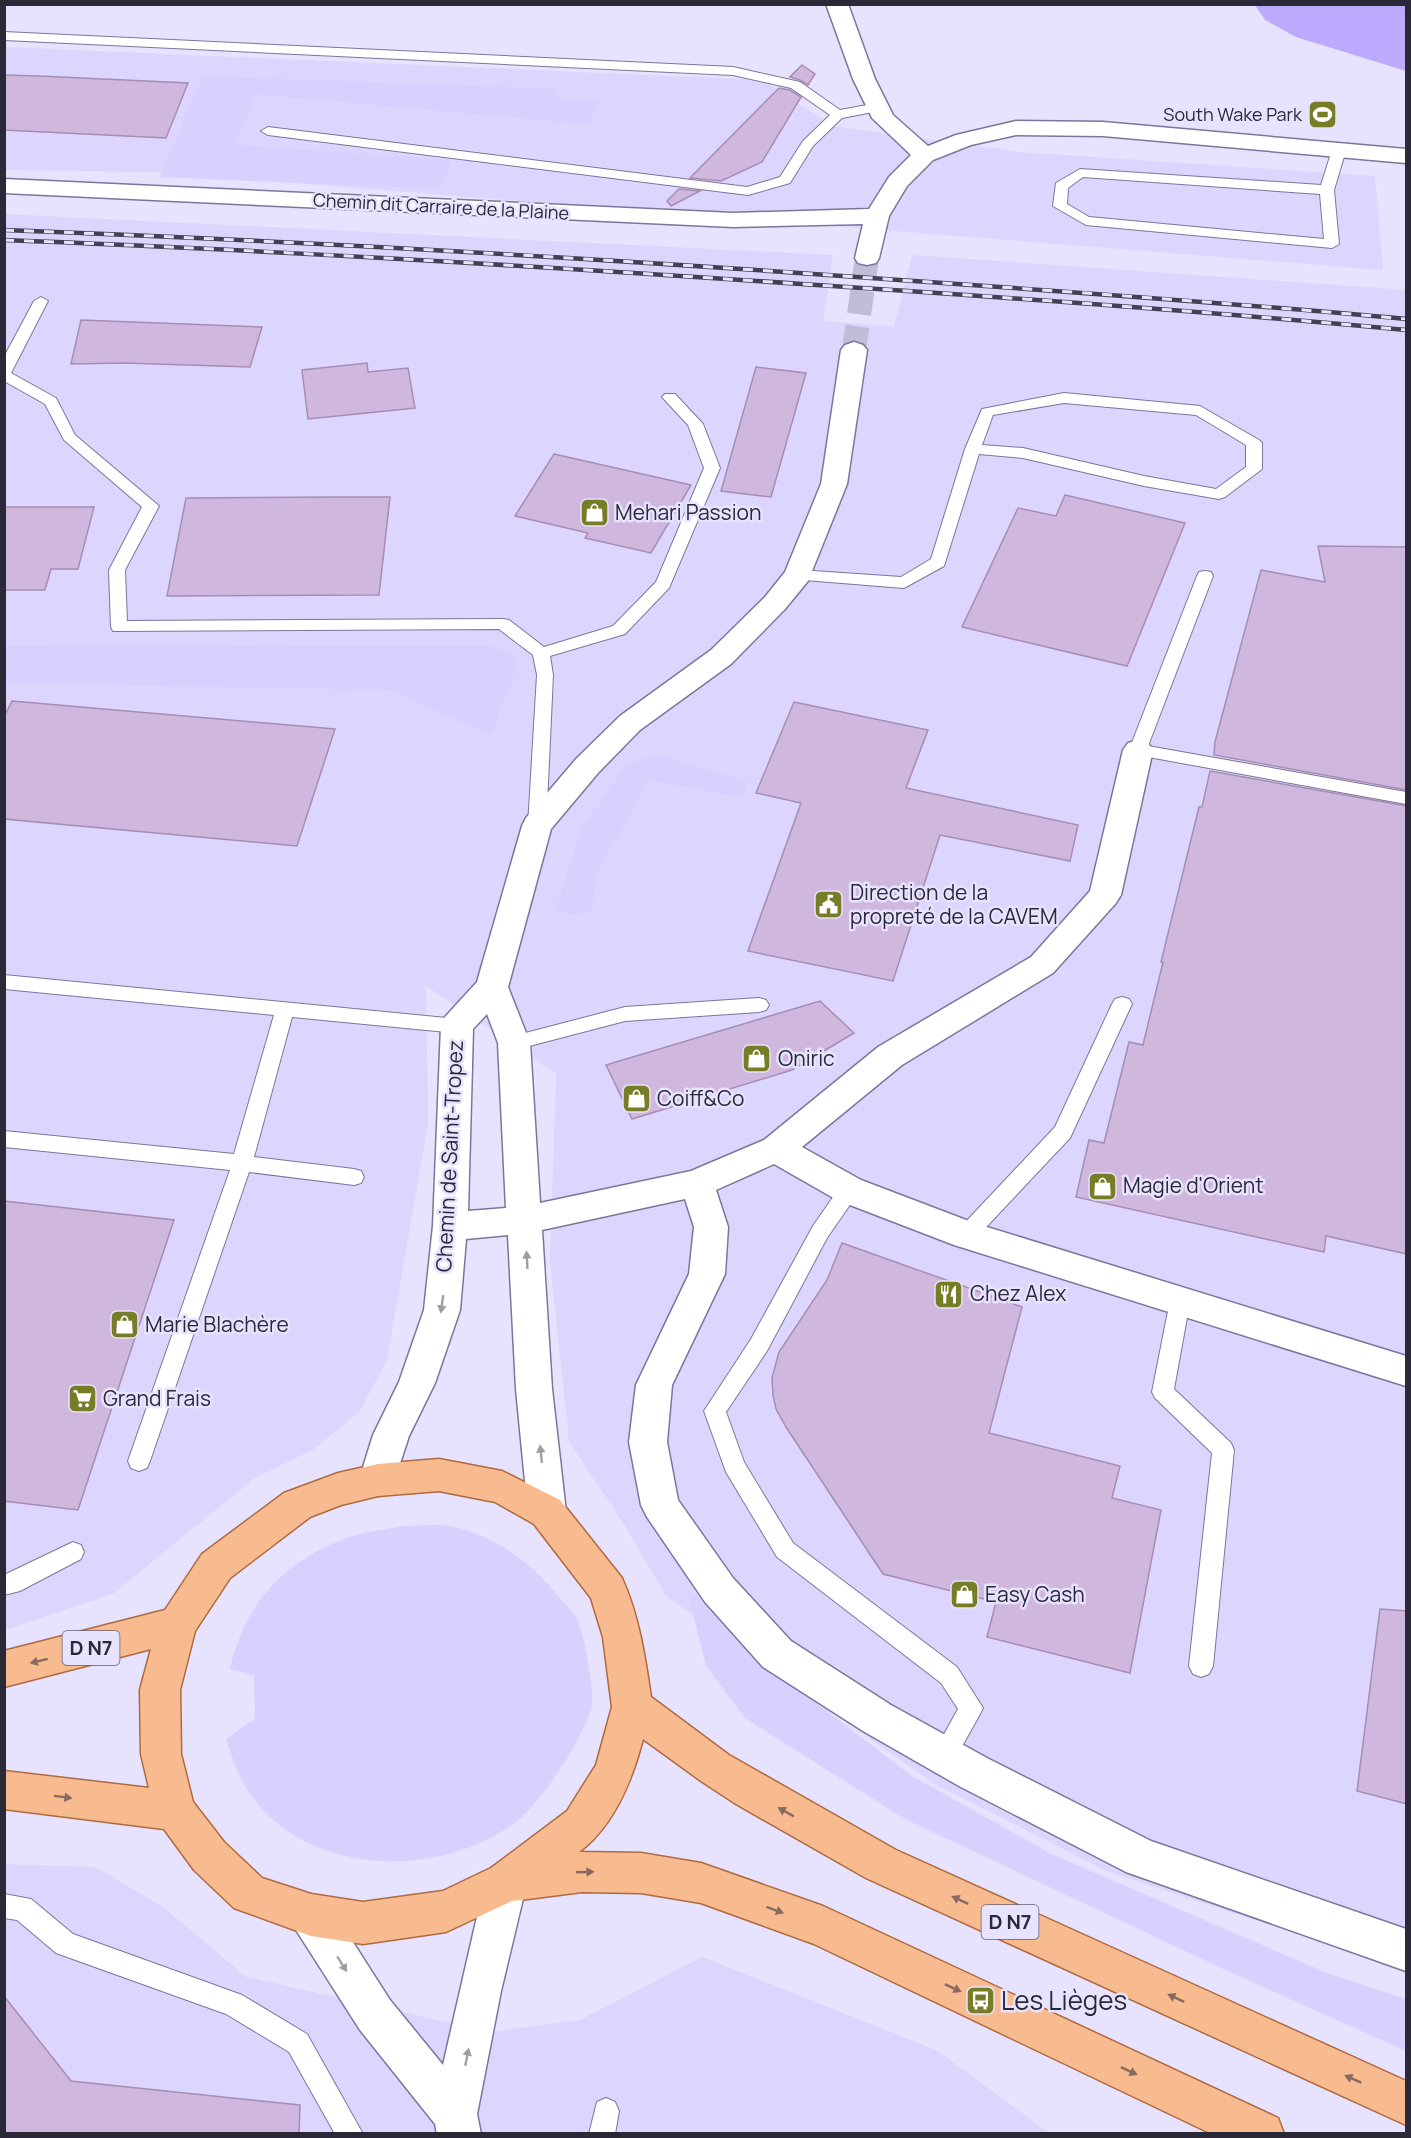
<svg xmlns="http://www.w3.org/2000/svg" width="1411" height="2138" font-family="Manrope,sans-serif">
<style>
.built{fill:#dcd5fe}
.green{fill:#d8d0ff}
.water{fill:#bbaafd}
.building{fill:#d0b7de;stroke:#a58db3;stroke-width:1.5}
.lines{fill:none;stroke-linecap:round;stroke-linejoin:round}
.street-tunnel{stroke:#c1bdd6;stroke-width:24;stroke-dasharray:24 12;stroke-linecap:butt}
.lane-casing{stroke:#7c759c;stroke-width:2}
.street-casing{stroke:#7c759c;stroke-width:3}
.primary-casing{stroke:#ae6a41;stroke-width:3}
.lane{fill:#fff;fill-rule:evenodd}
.street{fill:#fff;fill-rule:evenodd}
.primary{fill:#f8bb90;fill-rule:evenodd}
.rail-casing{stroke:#434051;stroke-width:4.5}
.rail{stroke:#e7e2fd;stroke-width:3;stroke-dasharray:10;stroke-linecap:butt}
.oneway{fill:#a09ea5}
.oneway2{fill:#876a60}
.labels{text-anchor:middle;stroke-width:5;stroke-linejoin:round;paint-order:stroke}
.far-poi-label{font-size:18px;fill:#2b2838;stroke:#e7e2fd;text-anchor:end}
.far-street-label{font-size:18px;fill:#2b2838;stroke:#e7e2fd}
.shield{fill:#e7e2fd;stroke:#636073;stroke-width:1.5}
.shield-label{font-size:20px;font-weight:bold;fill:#2b2838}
.poi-label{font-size:21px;fill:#2b2838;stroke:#e7e2fd;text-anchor:start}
.street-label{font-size:21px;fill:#2b2838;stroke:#e7e2fd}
.near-poi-label{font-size:26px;fill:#2b2838;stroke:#e7e2fd;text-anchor:start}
</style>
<rect width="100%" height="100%" fill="#e7e2fd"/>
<g class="built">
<polygon points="5,47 763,80 833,126 1019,152 1375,176 1383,270 157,172 5,170"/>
<polygon points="4,214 833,255 823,321 894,327 912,255 1406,290 1406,1970 1109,1872 933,1783 666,1596 627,1529 569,1441 550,1261 556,1074 426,986 428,1122 387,1360 359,1412 314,1449 256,1477 114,1593 5,1630"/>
<polygon points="5,1864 95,1867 163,1907 246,1977 491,2032 580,2020 702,1957 936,2050 1049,2133 5,2134"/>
</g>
<g class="green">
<polygon points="202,76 559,89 557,100 599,101 588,124 256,94 235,145 451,160 441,189 160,177"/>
<polygon points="81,645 493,646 516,659 511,686 490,735 392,690 5,683 5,646"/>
<polygon points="656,754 748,782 742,797 648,780 600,868 593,887 594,908 582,914 555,912 581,830 625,766"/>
<path d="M403,1526C418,1526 434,1524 449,1526C492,1534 530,1561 557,1595C563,1602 573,1611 577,1619C584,1634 594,1688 592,1704C586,1735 542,1801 517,1821C444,1877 318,1878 257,1803C241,1784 234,1763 226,1739L255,1719L254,1675L230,1669C245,1601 287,1558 353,1536C369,1531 387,1529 403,1526Z"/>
<polygon points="687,1590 767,1665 912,1776 1051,1854 1327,1973 1406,1999 1406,2051 1219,1967 905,1819 745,1718 706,1666"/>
</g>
<polygon class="water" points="1255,5 1406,5 1406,71 1296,37 1265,20"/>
<g class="building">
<polygon points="802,65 815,74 808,85 800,80 790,77"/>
<polygon points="4,75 39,76 188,83 166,138 4,130"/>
<polygon points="779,88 790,90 801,97 762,162 721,181 690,178"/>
<polygon points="679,189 700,191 671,206 667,201"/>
<polygon points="81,320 262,327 250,367 124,363 71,364"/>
<polygon points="367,363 368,372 408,368 415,408 308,419 302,370"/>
<polygon points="756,367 806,373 771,497 721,491"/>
<polygon points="554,454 691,485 651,553 585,538 588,533 515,516"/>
<polygon points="1065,495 1185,523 1127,666 962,627 1018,508 1056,516"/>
<polygon points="340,497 390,497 379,595 167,596 186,498"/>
<polygon points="4,507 94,507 78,569 51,569 45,590 4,590"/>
<polygon points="1318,546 1407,547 1407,790 1214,755 1215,742 1261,570 1325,582"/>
<polygon points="12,701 335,729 297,846 4,819 4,717"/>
<polygon points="794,702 928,730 906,788 1078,825 1070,861 940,835 893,981 748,951 801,803 756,793"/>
<polygon points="1210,771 1407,806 1407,1254 1326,1236 1324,1252 1076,1197 1089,1140 1104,1143 1129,1042 1143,1045 1163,962 1161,962 1199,807 1202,807"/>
<polygon points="820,1001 854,1033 792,1070 632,1119 606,1065"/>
<polygon points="4,1201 174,1220 78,1510 4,1501"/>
<polygon points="842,1243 1022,1307 989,1433 1120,1466 1112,1498 1161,1510 1130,1673 987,1637 996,1602 883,1574 786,1427 776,1409 773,1395 772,1378 779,1352 827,1280"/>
<polygon points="1380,1609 1407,1611 1407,1804 1357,1791"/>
<polygon points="4,1996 71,2081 300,2105 299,2133 4,2133"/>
</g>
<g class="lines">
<polyline class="street-tunnel" points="854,350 867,258"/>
<defs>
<g id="lane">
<polygon points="4,32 733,67 800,82 840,110 878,103 885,107 883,110 842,118 813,146 790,183 748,195 268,135 261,131 268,127 747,187 780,177 803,141 830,115 791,88 733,75 4,40"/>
<path d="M1339,146L1346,150L1334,190L1339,244L1332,248L1086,225L1053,206L1056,183L1080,169L1321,185L1332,150ZM1083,177L1320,194L1324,239L1089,217L1067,204L1068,188Z"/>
<polygon points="41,297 48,301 11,373 56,398 75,435 159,506 125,570 127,621 503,619 509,620 544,647 613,626 656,582 704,468 688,425 662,397 665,394 675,394 703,424 720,468 669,588 625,634 550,656 553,675 546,826 543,830 537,832 531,830 528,826 537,675 533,655 499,629 113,631 111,627 109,570 142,507 64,440 45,404 4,381 4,357 34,301"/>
<path d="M1064,393L1200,406L1259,440L1262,443V469L1225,497L1219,499L1144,486L1023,458L979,454L944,566L904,588L792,579L790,575L792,571L798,570L901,577L931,559L965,449L982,409ZM1064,403L1196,415L1246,445V467L1216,489L1144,476L1023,448L982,445L993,415Z"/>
<polygon points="1205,571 1211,572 1213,576 1148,746 1406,792 1406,804 1132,754 1129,750 1197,576 1199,572"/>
<polygon points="4,975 457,1019 464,1021 467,1026 464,1031 457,1033 292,1017 254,1157 354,1169 361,1171 364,1177 361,1183 354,1185 249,1172 150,1461 147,1468 139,1471 131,1468 128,1461 230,1170 4,1147 4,1131 234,1154 274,1015 4,989"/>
<polygon points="1122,997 1129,999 1132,1004 1070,1138 973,1241 966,1243 959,1241 956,1235 959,1229 1055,1127 1112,1004 1115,999"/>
<polygon points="759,998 766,1000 769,1005 766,1010 759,1012 625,1021 514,1050 507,1048 504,1043 507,1038 514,1036 625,1007"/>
<polygon points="849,1182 856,1184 859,1190 856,1196 827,1238 767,1351 726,1412 744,1462 793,1543 957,1667 983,1708 979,1716 952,1764 944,1767 936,1764 932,1756 958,1709 941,1683 777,1557 726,1472 704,1411 751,1339 813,1226 842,1184"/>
<polygon points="1180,1292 1187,1295 1190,1301 1174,1389 1231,1443 1234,1450 1213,1666 1209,1674 1201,1677 1193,1674 1189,1666 1212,1453 1155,1398 1152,1392 1170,1301 1173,1295"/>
<polygon points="73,1542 81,1545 84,1552 81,1559 20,1591 4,1595 4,1575"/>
<polygon points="4,1894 31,1899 73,1934 242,1995 307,2034 363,2134 335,2134 289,2052 226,2014 56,1953 17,1920 4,1918"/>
<polygon points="606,2098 615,2102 619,2111 615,2134 589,2134 597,2102"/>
</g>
<g id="street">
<polygon points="826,4 848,4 875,79 893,115 928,146 956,135 1016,121 1103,122 1406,149 1406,163 1103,136 1016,135 971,145 933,160 907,186 889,216 879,258 876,263 867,265 858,263 855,258 863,224 733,227 4,193 4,179 733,213 869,209 889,177 911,155 872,118 853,79"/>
<path d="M854,342L863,345L867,350L847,484L808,581L785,609L731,664L640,730L598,773L551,829L508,987L530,1043L540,1203L691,1171L764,1140L878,1047L1031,957L1090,891L1123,750L1128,743L1138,740L1148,743L1153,750L1121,895L1116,903L1053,973L902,1065L802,1147L861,1180L974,1223L1406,1356V1386L954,1245L837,1200L774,1164L716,1190L728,1227L725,1274L672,1385L667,1442L678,1500L733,1578L791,1641L891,1705L987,1758L1151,1841L1406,1929V1971L1126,1872L959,1786L863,1731L763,1667L705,1602L647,1517L641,1505L629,1442L636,1385L689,1274L694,1227L685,1199L542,1230L552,1389L566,1512L560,1524L547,1529L534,1524L528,1512L516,1389L508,1235L466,1239L460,1310L435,1383L409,1436L391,1491L378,1496L365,1491L359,1480L373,1435L399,1382L424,1310L433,1226L441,1026L445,1017L477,982L522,826L526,818L576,759L620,716L711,650L765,597L785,572L821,484L841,350L845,345ZM487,1014L498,1043L506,1208L468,1211L473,1029Z"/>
<polygon points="506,1862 521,1868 527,1882 501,1991 477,2114 481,2134 437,2134 435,2124 360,2030 296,1930 290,1915 296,1900 311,1894 326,1900 390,2000 443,2065 485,1882 491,1868"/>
</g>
<path id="primary" d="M439,1459L502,1471L560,1500L622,1578C639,1616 645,1656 651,1697L729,1755L896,1850L1406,2081V2125L866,1878L736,1804L701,1781L643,1739C632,1781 614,1826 579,1852L641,1853L701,1863L823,1906L1278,2118L1284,2134H1212L814,1944L701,1903L641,1893L582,1892L512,1901L446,1932L363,1944L311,1936L234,1908L194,1870L164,1829L4,1809V1771L149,1788L141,1754L140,1690L151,1649L4,1687V1651L165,1610L202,1554L284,1493L338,1473L378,1464ZM439,1491L495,1502L534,1524L591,1598L603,1637L612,1707L596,1765L567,1811L491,1868L443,1891L363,1902L311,1894L262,1878L224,1842L193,1802L181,1754L180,1690L195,1631L230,1578L310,1517L341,1505L378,1496Z"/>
</defs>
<use href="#lane" class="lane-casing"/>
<use href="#street" class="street-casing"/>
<use href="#primary" class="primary-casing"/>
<use href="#lane" class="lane"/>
<use href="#street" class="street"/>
<use href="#primary" class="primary"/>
<defs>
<g id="rail">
<path d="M4,230C298,241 592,258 885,279C1059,291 1233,303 1406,319"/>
<path d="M4,240C270,250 535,266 801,284C1003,297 1204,311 1406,330"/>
</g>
</defs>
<use href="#rail" class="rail-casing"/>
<use href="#rail" class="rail"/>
</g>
<defs><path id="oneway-solid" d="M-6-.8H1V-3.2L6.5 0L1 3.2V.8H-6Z" transform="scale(1.5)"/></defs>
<g class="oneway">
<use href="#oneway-solid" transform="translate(527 1260) rotate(-93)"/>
<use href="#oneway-solid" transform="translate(442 1304) rotate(98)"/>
<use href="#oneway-solid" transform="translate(541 1454) rotate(-96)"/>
<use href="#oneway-solid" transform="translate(342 1964) rotate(58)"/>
<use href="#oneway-solid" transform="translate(467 2057) rotate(-79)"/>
</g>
<g class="oneway2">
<use href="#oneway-solid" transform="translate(39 1661) rotate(166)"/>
<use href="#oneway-solid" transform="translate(63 1797) rotate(7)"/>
<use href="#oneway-solid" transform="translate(786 1812) rotate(-151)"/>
<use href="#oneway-solid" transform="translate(585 1872) rotate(-2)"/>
<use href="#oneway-solid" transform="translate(960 1900) rotate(-155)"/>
<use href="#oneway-solid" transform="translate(775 1910) rotate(20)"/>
<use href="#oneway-solid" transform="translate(953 1988) rotate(25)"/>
<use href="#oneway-solid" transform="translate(1176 1998) rotate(-155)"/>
<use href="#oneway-solid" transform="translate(1129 2071) rotate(25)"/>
<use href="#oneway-solid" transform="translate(1353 2079) rotate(-156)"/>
</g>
<defs>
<symbol id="stadium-square" viewBox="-11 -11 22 22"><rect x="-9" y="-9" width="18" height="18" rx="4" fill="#777d27" stroke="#e7e2fd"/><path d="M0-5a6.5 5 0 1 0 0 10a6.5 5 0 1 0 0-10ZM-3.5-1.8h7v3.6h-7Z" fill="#fff"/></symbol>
<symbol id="shop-square" viewBox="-11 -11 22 22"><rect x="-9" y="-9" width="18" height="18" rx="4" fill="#777d27" stroke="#e7e2fd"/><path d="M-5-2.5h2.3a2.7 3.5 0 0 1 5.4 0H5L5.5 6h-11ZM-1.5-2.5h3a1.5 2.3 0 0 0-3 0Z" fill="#fff"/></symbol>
<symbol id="civic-square" viewBox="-11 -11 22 22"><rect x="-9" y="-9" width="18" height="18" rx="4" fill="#777d27" stroke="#e7e2fd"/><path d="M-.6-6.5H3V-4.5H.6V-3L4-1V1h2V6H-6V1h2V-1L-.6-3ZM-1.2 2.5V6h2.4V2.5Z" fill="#fff"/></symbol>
<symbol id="restaurant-square" viewBox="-11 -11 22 22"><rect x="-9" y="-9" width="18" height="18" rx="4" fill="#777d27" stroke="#e7e2fd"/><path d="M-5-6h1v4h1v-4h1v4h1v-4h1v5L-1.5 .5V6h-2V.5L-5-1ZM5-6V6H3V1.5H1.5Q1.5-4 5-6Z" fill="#fff"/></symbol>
<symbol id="supermarket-square" viewBox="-11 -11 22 22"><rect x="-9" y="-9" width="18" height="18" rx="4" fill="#777d27" stroke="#e7e2fd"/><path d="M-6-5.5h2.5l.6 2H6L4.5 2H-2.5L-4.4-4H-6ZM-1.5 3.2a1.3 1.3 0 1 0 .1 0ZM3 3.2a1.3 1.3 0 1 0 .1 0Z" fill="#fff"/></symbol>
<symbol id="bus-square" viewBox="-11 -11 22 22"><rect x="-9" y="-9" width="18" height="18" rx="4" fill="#777d27" stroke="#e7e2fd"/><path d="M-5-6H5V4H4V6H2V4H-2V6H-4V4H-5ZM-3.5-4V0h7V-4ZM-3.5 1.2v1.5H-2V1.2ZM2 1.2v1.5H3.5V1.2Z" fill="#fff"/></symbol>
</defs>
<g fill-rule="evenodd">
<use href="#stadium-square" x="1306" y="98" width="33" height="33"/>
<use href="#shop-square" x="578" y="496" width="33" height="33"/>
<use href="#civic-square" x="812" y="888" width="33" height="33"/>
<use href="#shop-square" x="740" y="1042" width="33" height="33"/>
<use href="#shop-square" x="620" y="1082" width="33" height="33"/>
<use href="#shop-square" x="1086" y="1170" width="33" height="33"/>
<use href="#restaurant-square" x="932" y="1278" width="33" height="33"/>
<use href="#shop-square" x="108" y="1308" width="33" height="33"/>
<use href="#supermarket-square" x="66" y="1382" width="33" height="33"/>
<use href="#shop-square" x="948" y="1578" width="33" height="33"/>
<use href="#bus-square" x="964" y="1984" width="33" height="33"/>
</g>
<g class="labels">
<g class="far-poi-label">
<text x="1302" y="121">South Wake Park</text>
</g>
<g class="far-street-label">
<text transform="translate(441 207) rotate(3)" y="6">Chemin dit Carraire de la Plaine</text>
</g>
<g class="shield">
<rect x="62.5" y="1631" width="57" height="34" rx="4.5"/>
<rect x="981.5" y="1905" width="57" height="34" rx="4.5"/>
</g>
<g class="shield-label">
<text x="91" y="1655">D N7</text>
<text x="1010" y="1929">D N7</text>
</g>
<g class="poi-label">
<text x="615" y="520">Mehari Passion</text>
<text x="850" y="900">Direction de la<tspan x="850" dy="24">propreté de la CAVEM</tspan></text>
<text x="778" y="1066">Oniric</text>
<text x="657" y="1106">Coiff&amp;Co</text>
<text x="1123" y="1193">Magie d'Orient</text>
<text x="970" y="1301">Chez Alex</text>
<text x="145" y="1332">Marie Blachère</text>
<text x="103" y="1406">Grand Frais</text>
<text x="985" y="1602">Easy Cash</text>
</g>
<g class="street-label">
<text transform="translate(450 1156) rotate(-87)" y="7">Chemin de Saint-Tropez</text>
</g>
<g class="near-poi-label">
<text x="1001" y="2010">Les Lièges</text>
</g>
</g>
<rect width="1411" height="2138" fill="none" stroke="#2b2838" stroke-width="12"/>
</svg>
